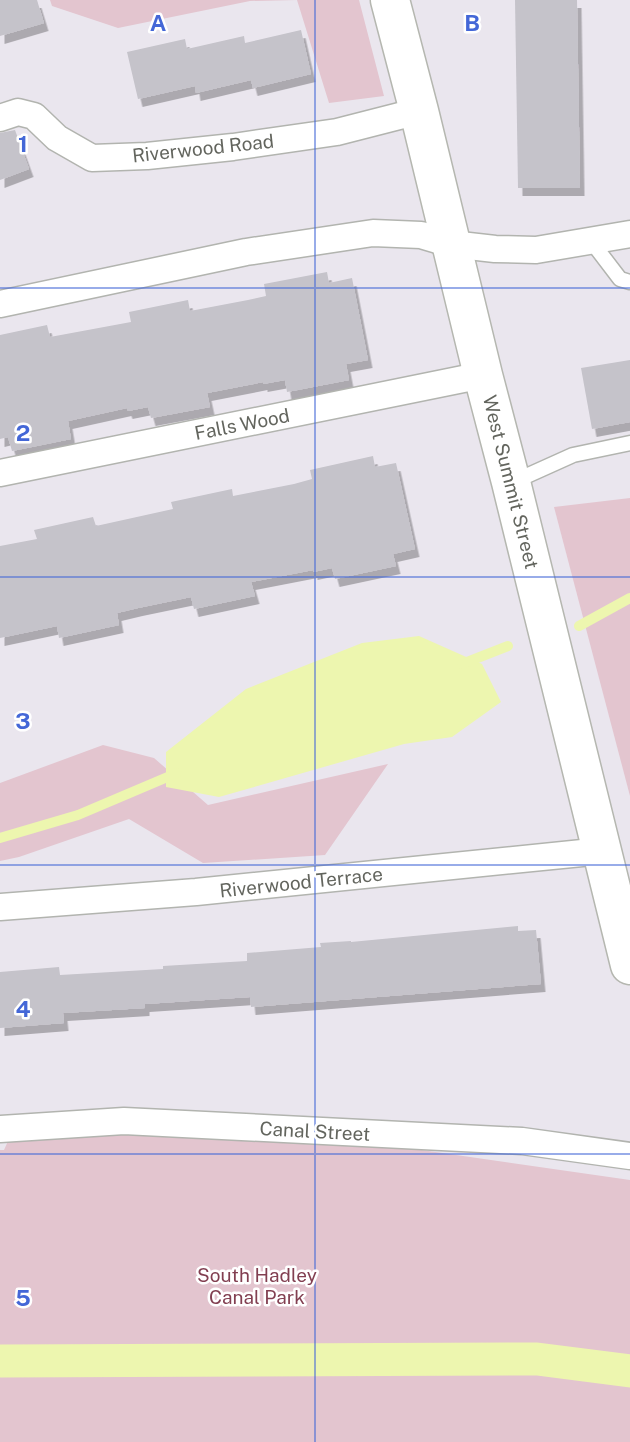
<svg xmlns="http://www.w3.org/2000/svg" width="630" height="1442" font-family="'Public Sans',sans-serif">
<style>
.green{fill:#e3c5cf}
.water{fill:#edf6af}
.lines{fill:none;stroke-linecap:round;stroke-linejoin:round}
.stream{stroke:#edf6af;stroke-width:10}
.canal{stroke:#edf6af;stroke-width:33}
.building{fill:#c5c3ca;filter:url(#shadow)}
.lane-casing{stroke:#b2b4af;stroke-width:17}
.street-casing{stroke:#b2b4af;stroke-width:29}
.secondary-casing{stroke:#b5b7b0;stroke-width:41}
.lane{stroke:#fff;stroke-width:14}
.street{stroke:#fff;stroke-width:26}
.secondary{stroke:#fff;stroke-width:38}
.grid{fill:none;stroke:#4467d7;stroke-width:2;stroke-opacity:0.55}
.labels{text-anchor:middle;stroke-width:5;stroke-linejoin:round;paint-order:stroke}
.street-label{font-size:19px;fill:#63655e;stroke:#fff}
.park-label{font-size:19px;fill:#823f51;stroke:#fff}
.grid-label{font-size:23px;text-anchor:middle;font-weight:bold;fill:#4467d7;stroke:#fff;stroke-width:5;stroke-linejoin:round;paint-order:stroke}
</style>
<defs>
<filter id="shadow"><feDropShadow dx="4.5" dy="8" stdDeviation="0" flood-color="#0004"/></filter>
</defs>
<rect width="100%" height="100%" fill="#eae6ee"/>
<g class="green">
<polygon points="50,0 359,0 384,96 329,103 297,0 250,1 118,28 52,6"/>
<polygon points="630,498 630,796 554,507"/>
<polygon points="103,745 154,758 208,805 388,764 325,855 203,863 129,819 19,857 0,861 0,783"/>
<polygon points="14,1128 276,1129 630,1180 630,1442 0,1442 0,1150 4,1150"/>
</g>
<polygon class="water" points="419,636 482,664 501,702 452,737 404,744 219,797 166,787 166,752 246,689 362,643"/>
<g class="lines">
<g class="stream">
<polyline points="579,626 630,598"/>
<polyline points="462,664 508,646"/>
<polyline points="0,838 78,815 177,773"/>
</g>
<polyline class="canal" points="0,1361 537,1359 630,1371"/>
</g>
<g class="building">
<polygon points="0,0 37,0 44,23 0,36"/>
<polygon points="515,0 577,0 580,188 518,188"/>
<polygon points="301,30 311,74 253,88 251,80 196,93 195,86 138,99 127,52 185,39 187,49 244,36 245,43"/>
<polygon points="15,130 29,169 0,180 0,133"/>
<polygon points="327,272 329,283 352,278 368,360 346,364 349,380 287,392 285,380 263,384 263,382 207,393 210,407 151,418 148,407 128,411 127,408 68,421 71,439 12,451 8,437 0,439 0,335 47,325 50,337 131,322 129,312 188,300 190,311 248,300 266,296 264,284"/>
<polygon points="630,360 630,422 592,429 581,368"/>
<polygon points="373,456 375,467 396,463 415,549 393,554 396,566 335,579 332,568 313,572 313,570 251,582 255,596 194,609 191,597 138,608 117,613 119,625 59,638 57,626 0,638 0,546 37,539 34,530 93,517 96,526 173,509 171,502 232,489 233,496 294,484 312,479 310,470"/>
<polygon points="518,926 518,931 536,930 541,984 251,1007 250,997 145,1004 145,1008 63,1013 64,1023 0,1028 0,972 59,967 60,975 163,969 163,966 247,961 247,953 321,947 320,943 351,941 351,942"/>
</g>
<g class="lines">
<defs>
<g id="lane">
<polyline points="591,241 620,279 630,282"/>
<polyline points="513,482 573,455 630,443"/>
</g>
<g id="street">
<polyline points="0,118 18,112 34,116 57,138 92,158 147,156 233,147 337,132 419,111"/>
<polyline points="0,304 246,252 373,233 421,235 451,244 495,249 536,250 630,234"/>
<polyline points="0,473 483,375"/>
<polyline points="0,907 196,892 602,851"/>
<polyline points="0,1129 124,1121 522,1141 630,1156"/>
</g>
<polyline id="secondary" points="390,0 419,111 483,375 511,482 630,965"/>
</defs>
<use href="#lane" class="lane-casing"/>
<use href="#street" class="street-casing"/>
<use href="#secondary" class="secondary-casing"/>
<use href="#lane" class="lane"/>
<use href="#street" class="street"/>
<use href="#secondary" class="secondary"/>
</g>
<path class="grid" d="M315,0V1442M0,288H630M0,577H630M0,865H630M0,1154H630"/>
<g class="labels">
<g class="street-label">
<text transform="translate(203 148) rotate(-6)" y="7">Riverwood Road</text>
<text transform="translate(242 424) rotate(-11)" y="7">Falls Wood</text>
<text transform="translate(511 482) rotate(76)" y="7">West Summit Street</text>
<text transform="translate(301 882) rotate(-6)" y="7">Riverwood Terrace</text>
<text transform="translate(315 1131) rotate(3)" y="7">Canal Street</text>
</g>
<g class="park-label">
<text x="257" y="1282">South Hadley<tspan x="257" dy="22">Canal Park</tspan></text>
</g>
</g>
<g class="grid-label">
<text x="158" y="31">A</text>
<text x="472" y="31">B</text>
<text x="23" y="152">1</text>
<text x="23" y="441">2</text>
<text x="23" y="729">3</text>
<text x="23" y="1017">4</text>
<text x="23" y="1306">5</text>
</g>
</svg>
